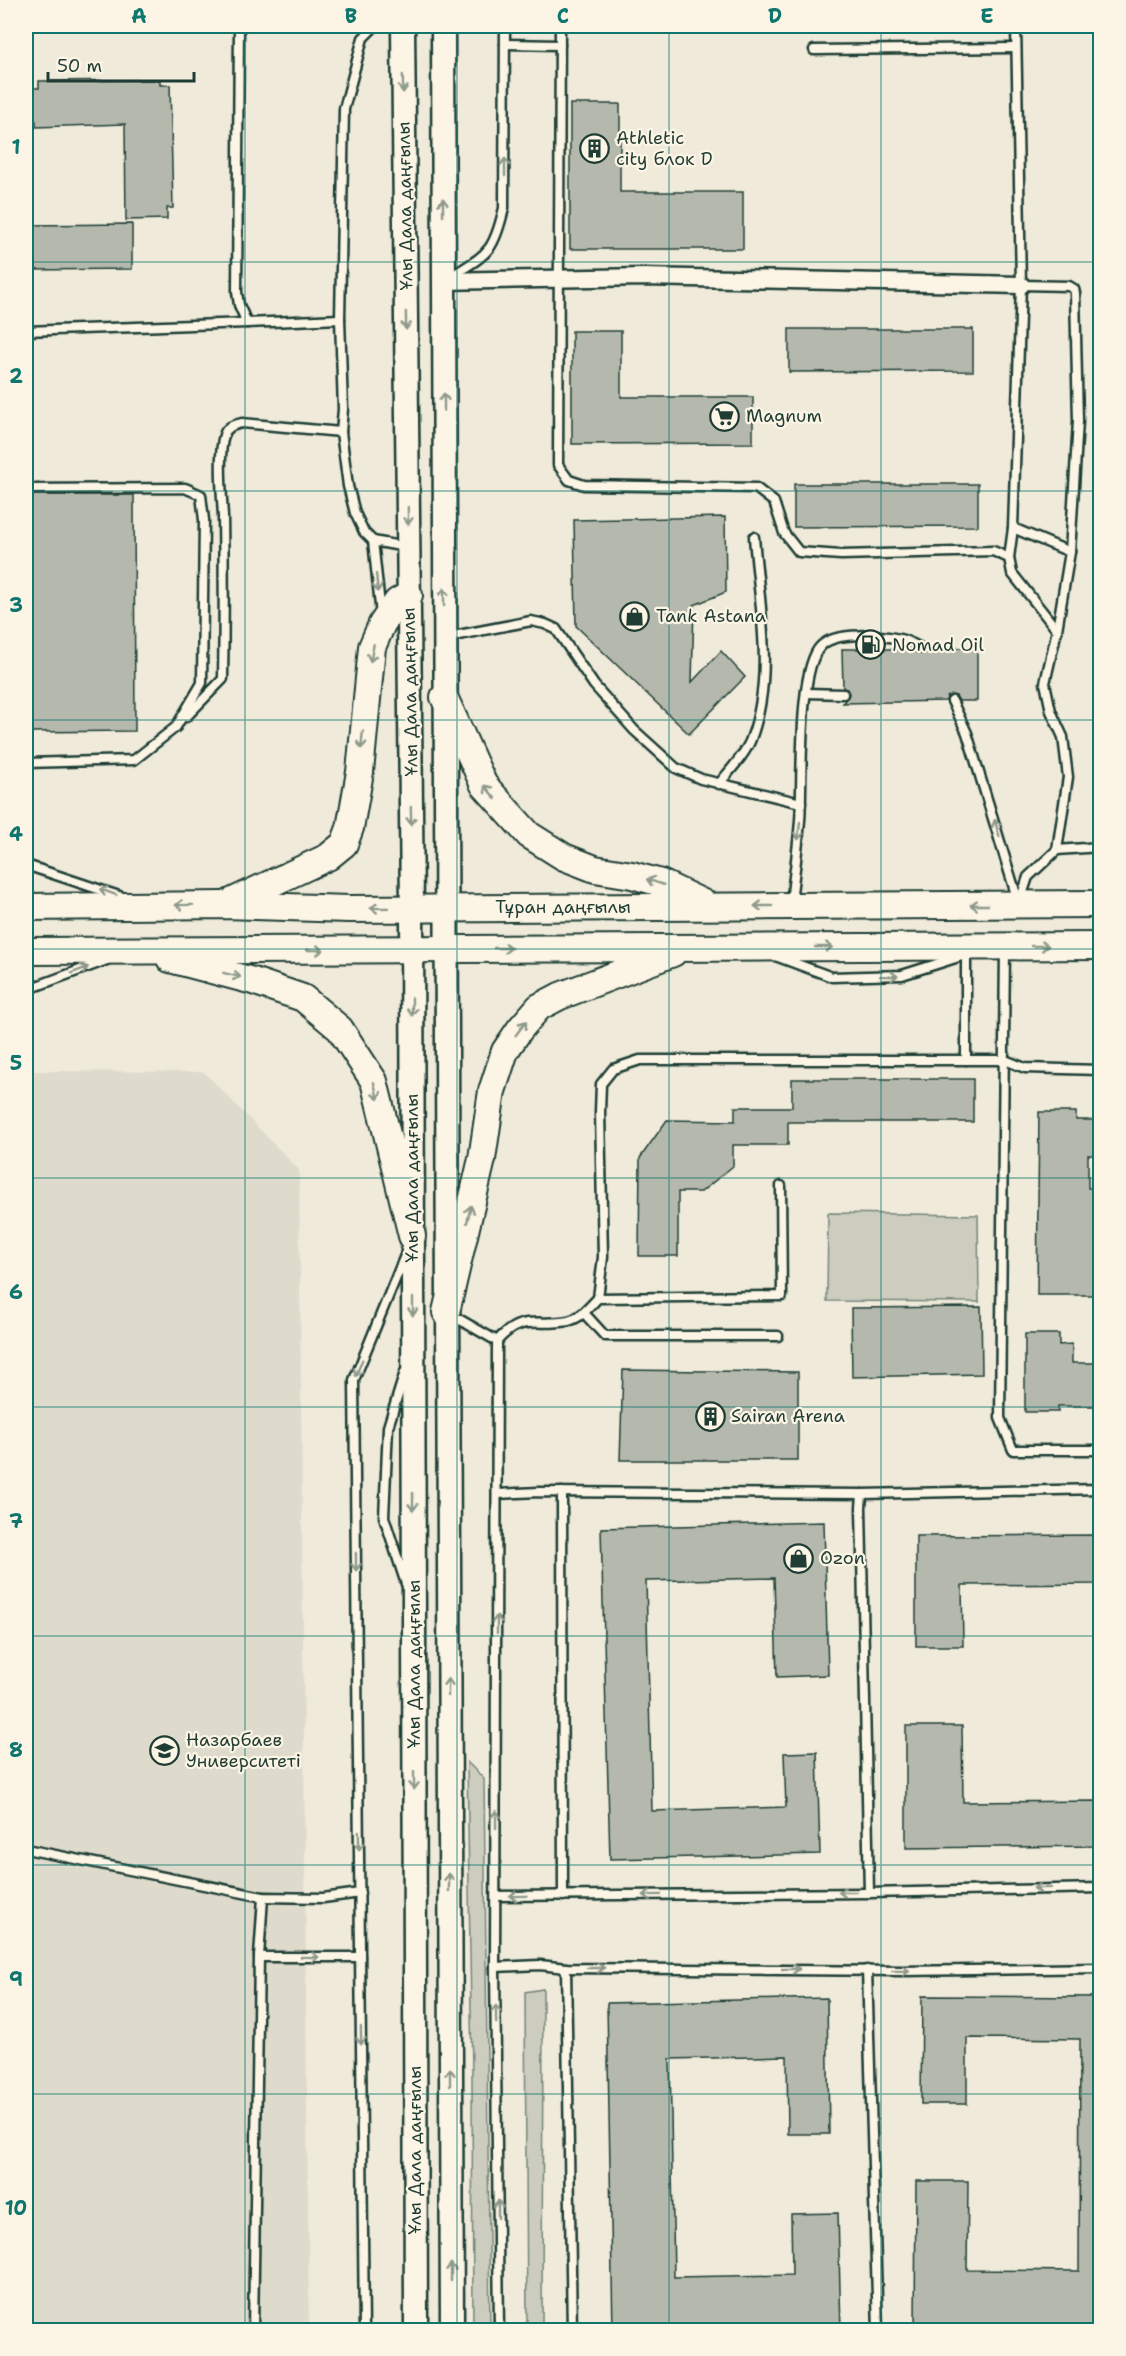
<svg xmlns="http://www.w3.org/2000/svg" width="1126" height="2356" font-family="'Shantell Sans',sans-serif">
<style>
.built{fill:#dedbcc}
.green{fill:#cccdbf;stroke:#76857a;stroke-width:1.5}
.building{fill:#b5b9ad;stroke:#1f3d34;stroke-width:1.5}
.lines{fill:none;stroke-linecap:round;stroke-linejoin:round}
.lane-casing{stroke:#1f3d34;stroke-width:13}
.street-casing{stroke:#1f3d34;stroke-width:21}
.secondary-casing{stroke:#1f3d34;stroke-width:27}
.primary-casing{stroke:#1f3d34;stroke-width:30}
.lane{stroke:#fcf5e5;stroke-width:8}
.street{stroke:#fcf5e5;stroke-width:16}
.secondary{stroke:#fcf5e5;stroke-width:22}
.primary{stroke:#fcf5e5;stroke-width:26}
.oneway{stroke:#8e998c}
.grid{fill:none;stroke:#0f766e;stroke-width:1.5;stroke-opacity:0.55}
.labels{text-anchor:middle;stroke-width:4.5;stroke-linejoin:round;paint-order:stroke}
.poi-label{font-size:18px;fill:#1f3d34;stroke:#fcf5e5;text-anchor:start}
.street-label{font-size:18px;fill:#1f3d34;stroke:#fcf5e5}
.neatline{fill:none;stroke:#0f766e;stroke-width:2}
.grid-label{font-size:20px;text-anchor:middle;font-weight:bold;fill:#0f766e}
</style>
<rect width="100%" height="100%" fill="#efeada"/>
<filter id="ink" filterUnits="userSpaceOnUse"><feTurbulence type="fractalNoise" baseFrequency=".0167" numOctaves="2"/><feDisplacementMap in="SourceGraphic" scale="12" xChannelSelector="R" yChannelSelector="G"/><feConvolveMatrix kernelMatrix="1 2 1 2 8 2 1 2 1" color-interpolation-filters="sRGB"/></filter>
<g filter="url(#ink)">
<polygon class="built" points="26,1071 204,1072 299,1170 309,2330 26,2330"/>
<g class="green">
<polygon points="828,1213 978,1215 979,1302 827,1301"/>
<polygon points="467,1762 484,1779 490,2330 473,2330 472,2074"/>
<polygon points="543,1989 542,2330 527,2330 525,1992"/>
</g>
<g class="building">
<polygon points="160,80 160,85 170,85 173,208 167,208 167,219 126,220 125,124 36,127 36,121 26,121 26,88 39,88 39,81"/>
<polygon points="570,104 620,104 620,192 743,192 743,249 570,249"/>
<polygon points="132,224 132,269 26,270 26,225"/>
<polygon points="789,329 973,329 973,371 789,372"/>
<polygon points="572,331 621,331 621,397 753,397 753,443 572,444"/>
<polygon points="794,484 978,484 978,526 794,527"/>
<polygon points="26,495 134,495 135,731 26,732"/>
<polygon points="725,517 726,592 694,605 692,682 721,651 745,677 689,734 576,626 574,520"/>
<polygon points="927,648 977,648 977,701 959,701 956,696 952,695 947,697 946,701 843,703 849,694 847,689 843,688 842,649 908,649 921,654 925,653"/>
<polygon points="792,1079 973,1079 973,1122 788,1122 788,1145 733,1145 733,1166 701,1192 678,1192 678,1256 639,1256 640,1158 667,1120 735,1121 735,1107 792,1107"/>
<polygon points="1039,1112 1076,1112 1076,1120 1101,1120 1101,1155 1088,1155 1088,1188 1101,1188 1101,1295 1037,1295"/>
<polygon points="981,1307 982,1374 852,1377 851,1308"/>
<polygon points="1025,1334 1059,1334 1059,1345 1072,1344 1072,1363 1101,1363 1101,1406 1058,1406 1058,1412 1025,1412"/>
<polygon points="623,1370 798,1372 798,1460 620,1460"/>
<polygon points="824,1522 828,1675 777,1677 774,1578 646,1581 652,1811 786,1807 784,1753 817,1752 820,1854 610,1859 601,1528"/>
<polygon points="1101,1535 1101,1584 962,1585 963,1646 916,1646 916,1536"/>
<polygon points="906,1726 962,1726 963,1802 1101,1801 1101,1846 906,1848"/>
<polygon points="922,1996 1101,1997 1101,2331 915,2330 916,2181 968,2181 967,2270 1079,2271 1080,2039 967,2038 967,2104 921,2104"/>
<polygon points="827,1998 829,2134 788,2134 787,2056 670,2059 674,2277 792,2275 791,2214 838,2213 841,2331 613,2331 607,2003"/>
</g>
<g class="lines">
<defs>
<g id="lane">
<polyline points="239,26 237,292 239,305 247,323 340,319"/>
<polyline points="375,26 363,38 344,109 340,319 343,409 341,432 348,486 355,513 364,532 373,541 406,547"/>
<polyline points="560,26 558,465 569,480 584,485 756,488 774,502 784,533 799,552 841,555 993,551 1009,558 1012,573 1057,630 1045,683 1051,711 1063,737 1068,777 1057,850"/>
<polyline points="505,44 560,45"/>
<polyline points="814,50 1016,48"/>
<path d="M449,278C487,253 493,255 504,208L505,26"/>
<polyline points="1021,285 1069,286 1074,289 1075,293 1078,421 1070,552 1057,630"/>
<polyline points="26,331 247,323"/>
<polyline points="26,489 185,488 201,495 204,520 202,683 176,727 134,760 26,763"/>
<polyline points="1013,528 1070,552"/>
<polyline points="373,541 381,615"/>
<polyline points="1009,558 1013,528 1021,285 1016,26"/>
<polyline points="448,637 531,621 545,624 556,629 594,685 634,730 676,768 701,779 801,803"/>
<polyline points="806,693 843,694"/>
<polyline points="952,701 967,733 1018,901"/>
<path d="M186,717L223,679C224,625 224,571 223,517C222,495 218,455 224,435C227,426 234,425 242,423L341,432"/>
<path d="M719,784C730,770 745,755 751,739C775,675 759,603 754,537"/>
<polyline points="26,865 122,897"/>
<polyline points="1020,901 1028,877 1057,850 1100,847"/>
<path d="M791,902C794,875 798,848 800,820C803,784 797,669 821,646C835,631 881,635 900,639C908,641 915,645 921,648"/>
<polyline points="1005,950 1000,1418 1013,1450 1100,1450"/>
<polyline points="966,951 966,1060"/>
<polyline points="778,957 832,977 902,975 962,956"/>
<polyline points="26,990 107,960"/>
<polyline points="598,1298 603,1257 600,1112 601,1084 613,1069 640,1060 1005,1060 1025,1068 1100,1070"/>
<polyline points="584,1313 605,1336 778,1336"/>
<polyline points="450,1314 497,1341 495,1967 499,2330"/>
<path d="M497,1341C522,1313 536,1327 568,1321C581,1318 589,1307 598,1298L782,1296L781,1186"/>
<polyline points="405,1372 388,1427 384,1517 406,1584"/>
<polyline points="562,1492 563,1896"/>
<polyline points="498,1494 539,1492 862,1494 1100,1489"/>
<polyline points="862,1494 861,1508 869,1893"/>
<polyline points="26,1849 263,1897 323,1898 360,1893"/>
<polyline points="496,1896 869,1893 1100,1888"/>
<polyline points="259,1957 360,1957"/>
<polyline points="495,1967 540,1965 566,1968 902,1971 1100,1968"/>
<polyline points="566,1968 572,2330"/>
<polyline points="867,1970 878,2330"/>
<polyline points="253,2330 259,1957 263,1897"/>
<polyline points="364,2330 354,1380 406,1253"/>
</g>
<polyline id="street" points="443,281 644,277 1021,285"/>
<g id="secondary">
<polyline points="403,26 412,907 416,2330"/>
<polyline points="443,26 452,2330"/>
</g>
<g id="primary">
<polyline points="444,697 484,785 529,835 564,857 595,869 632,875 661,883 703,903"/>
<polyline points="231,902 328,857 344,844 350,828 360,772 372,647 382,624 397,602 409,595"/>
<polyline points="26,907 225,905 349,909 1100,904"/>
<polyline points="26,951 1100,946"/>
<polyline points="170,959 253,981 303,998 340,1029 374,1081 412,1236"/>
<polyline points="446,1312 482,1159 492,1091 505,1051 520,1029 539,1007 560,996 673,953"/>
</g>
</defs>
<use href="#lane" class="lane-casing"/>
<use href="#street" class="street-casing"/>
<use href="#secondary" class="secondary-casing"/>
<use href="#primary" class="primary-casing"/>
<use href="#lane" class="lane"/>
<use href="#street" class="street"/>
<use href="#secondary" class="secondary"/>
<use href="#primary" class="primary"/>
</g>
<defs><path id="oneway-shaft" d="M-6 0H5M1.5-3L5.5 0L1.5 3" fill="none" stroke-width="1.6" stroke-linecap="round" stroke-linejoin="round" transform="scale(1.5)"/></defs>
<g class="oneway">
<use href="#oneway-shaft" transform="translate(403 84) rotate(89)"/>
<use href="#oneway-shaft" transform="translate(505 167) rotate(-90)"/>
<use href="#oneway-shaft" transform="translate(443 207) rotate(-90)"/>
<use href="#oneway-shaft" transform="translate(406 321) rotate(89)"/>
<use href="#oneway-shaft" transform="translate(444 402) rotate(-90)"/>
<use href="#oneway-shaft" transform="translate(408 516) rotate(89)"/>
<use href="#oneway-shaft" transform="translate(377 583) rotate(84)"/>
<use href="#oneway-shaft" transform="translate(444 597) rotate(-90)"/>
<use href="#oneway-shaft" transform="translate(372 653) rotate(101)"/>
<use href="#oneway-shaft" transform="translate(362 740) rotate(95)"/>
<use href="#oneway-shaft" transform="translate(490 792) rotate(-129)"/>
<use href="#oneway-shaft" transform="translate(411 816) rotate(89)"/>
<use href="#oneway-shaft" transform="translate(997 828) rotate(-106)"/>
<use href="#oneway-shaft" transform="translate(799 831) rotate(96)"/>
<use href="#oneway-shaft" transform="translate(655 882) rotate(-162)"/>
<use href="#oneway-shaft" transform="translate(108 892) rotate(-160)"/>
<use href="#oneway-shaft" transform="translate(184 905) rotate(179)"/>
<use href="#oneway-shaft" transform="translate(979 905) rotate(180)"/>
<use href="#oneway-shaft" transform="translate(763 906) rotate(180)"/>
<use href="#oneway-shaft" transform="translate(379 908) rotate(179)"/>
<use href="#oneway-shaft" transform="translate(1040 946)"/>
<use href="#oneway-shaft" transform="translate(824 947)"/>
<use href="#oneway-shaft" transform="translate(503 948)"/>
<use href="#oneway-shaft" transform="translate(315 950)"/>
<use href="#oneway-shaft" transform="translate(80 970) rotate(-20)"/>
<use href="#oneway-shaft" transform="translate(232 975) rotate(14)"/>
<use href="#oneway-shaft" transform="translate(889 976) rotate(-1)"/>
<use href="#oneway-shaft" transform="translate(412 1007) rotate(90)"/>
<use href="#oneway-shaft" transform="translate(521 1028) rotate(-53)"/>
<use href="#oneway-shaft" transform="translate(376 1091) rotate(76)"/>
<use href="#oneway-shaft" transform="translate(469 1214) rotate(-77)"/>
<use href="#oneway-shaft" transform="translate(413 1307) rotate(90)"/>
<use href="#oneway-shaft" transform="translate(359 1368) rotate(112)"/>
<use href="#oneway-shaft" transform="translate(413 1502) rotate(90)"/>
<use href="#oneway-shaft" transform="translate(356 1562) rotate(89)"/>
<use href="#oneway-shaft" transform="translate(497 1624) rotate(-90)"/>
<use href="#oneway-shaft" transform="translate(448 1687) rotate(-90)"/>
<use href="#oneway-shaft" transform="translate(414 1781) rotate(90)"/>
<use href="#oneway-shaft" transform="translate(496 1819) rotate(-90)"/>
<use href="#oneway-shaft" transform="translate(359 1841) rotate(89)"/>
<use href="#oneway-shaft" transform="translate(449 1882) rotate(-90)"/>
<use href="#oneway-shaft" transform="translate(1042 1888) rotate(179)"/>
<use href="#oneway-shaft" transform="translate(847 1892) rotate(-180)"/>
<use href="#oneway-shaft" transform="translate(652 1895) rotate(179)"/>
<use href="#oneway-shaft" transform="translate(518 1896) rotate(179)"/>
<use href="#oneway-shaft" transform="translate(310 1957) rotate(1)"/>
<use href="#oneway-shaft" transform="translate(596 1968)"/>
<use href="#oneway-shaft" transform="translate(791 1969)"/>
<use href="#oneway-shaft" transform="translate(901 1971)"/>
<use href="#oneway-shaft" transform="translate(496 2014) rotate(-91)"/>
<use href="#oneway-shaft" transform="translate(361 2036) rotate(89)"/>
<use href="#oneway-shaft" transform="translate(450 2077) rotate(-90)"/>
<use href="#oneway-shaft" transform="translate(498 2209) rotate(-90)"/>
<use href="#oneway-shaft" transform="translate(451 2272) rotate(-90)"/>
</g>
</g>
<path class="grid" d="M245,26V2330M457,26V2330M669,26V2330M881,26V2330M26,262H1100M26,491H1100M26,720H1100M26,949H1100M26,1178H1100M26,1407H1100M26,1636H1100M26,1865H1100M26,2094H1100"/>
<defs>
<symbol id="building-ring" viewBox="-11 -11 22 22"><circle r="9.5" fill="#fcf5e5" stroke="#1f3d34" stroke-width="1.5"/><path d="M-4-6H4V6H1V3H-1V6H-4ZM-2.5-4.3h1.7v1.8h-1.7ZM.8-4.3h1.7v1.8H.8ZM-2.5-1h1.7V.8h-1.7ZM.8-1h1.7V.8H.8Z" fill="#1f3d34"/></symbol>
<symbol id="supermarket-ring" viewBox="-11 -11 22 22"><circle r="9.5" fill="#fcf5e5" stroke="#1f3d34" stroke-width="1.5"/><path d="M-6-5.5h2.5l.6 2H6L4.5 2H-2.5L-4.4-4H-6ZM-1.5 3.2a1.3 1.3 0 1 0 .1 0ZM3 3.2a1.3 1.3 0 1 0 .1 0Z" fill="#1f3d34"/></symbol>
<symbol id="shop-ring" viewBox="-11 -11 22 22"><circle r="9.5" fill="#fcf5e5" stroke="#1f3d34" stroke-width="1.5"/><path d="M-5-2.5h2.3a2.7 3.5 0 0 1 5.4 0H5L5.5 6h-11ZM-1.5-2.5h3a1.5 2.3 0 0 0-3 0Z" fill="#1f3d34"/></symbol>
<symbol id="fuel-ring" viewBox="-11 -11 22 22"><circle r="9.5" fill="#fcf5e5" stroke="#1f3d34" stroke-width="1.5"/><path d="M-5.5-6h7V0h2V4h1.3V-2.5L3-4.5l.8-.8L6-3V5H2.5V1h-1V6h-7ZM-4.2-4.7v3.2H.2V-4.7Z" fill="#1f3d34"/></symbol>
<symbol id="university-ring" viewBox="-11 -11 22 22"><circle r="9.5" fill="#fcf5e5" stroke="#1f3d34" stroke-width="1.5"/><path d="M0-5L7-2L0 1L-7-2ZM-4 1L0 2.5L4 1V4Q0 6-4 4Z" fill="#1f3d34"/></symbol>
</defs>
<g fill-rule="evenodd">
<use href="#building-ring" x="578" y="132" width="33" height="33"/>
<use href="#supermarket-ring" x="708" y="400" width="33" height="33"/>
<use href="#shop-ring" x="618" y="600" width="33" height="33"/>
<use href="#fuel-ring" x="854" y="628" width="33" height="33"/>
<use href="#building-ring" x="694" y="1400" width="33" height="33"/>
<use href="#shop-ring" x="782" y="1542" width="33" height="33"/>
<use href="#university-ring" x="148" y="1734" width="33" height="33"/>
</g>
<g class="labels">
<g class="poi-label">
<text x="616" y="144">Athletic<tspan x="616" dy="21">city блок D</tspan></text>
<text x="746" y="422">Magnum</text>
<text x="656" y="622">Tank Astana</text>
<text x="892" y="651">Nomad Oil</text>
<text x="731" y="1422">Sairan Arena</text>
<text x="820" y="1564">Ozon</text>
<text x="186" y="1746">Назарбаев<tspan x="186" dy="21">Университеті</tspan></text>
</g>
<g class="street-label">
<text transform="translate(405 206) rotate(-91)" y="6">Ұлы Дала даңғылы</text>
<text transform="translate(410 692) rotate(-91)" y="6">Ұлы Дала даңғылы</text>
<text x="563" y="913">Тұран даңғылы</text>
<text transform="translate(412 1178) rotate(-90)" y="6">Ұлы Дала даңғылы</text>
<text transform="translate(414 1664) rotate(-90)" y="6">Ұлы Дала даңғылы</text>
<text transform="translate(415 2150) rotate(-90)" y="6">Ұлы Дала даңғылы</text>
</g>
</g>
<rect width="1126" height="2356" fill="none" stroke="#fcf5e5" stroke-width="66"/>
<path d="M48 72v9h146v-9" fill="none" stroke="#1f3d34" stroke-width="3"/>
<text x="57" y="72" font-size="18" fill="#1f3d34" stroke="#fcf5e5" stroke-width="4.5" paint-order="stroke">50 m</text>
<rect x="33" y="33" width="1060" height="2290" class="neatline"/>
<g class="grid-label">
<text x="139" y="23">A</text>
<text x="351" y="23">B</text>
<text x="563" y="23">C</text>
<text x="775" y="23">D</text>
<text x="987" y="23">E</text>
<text x="16" y="154">1</text>
<text x="16" y="383">2</text>
<text x="16" y="612">3</text>
<text x="16" y="841">4</text>
<text x="16" y="1070">5</text>
<text x="16" y="1299">6</text>
<text x="16" y="1528">7</text>
<text x="16" y="1757">8</text>
<text x="16" y="1986">9</text>
<text x="16" y="2215">10</text>
</g>
</svg>
